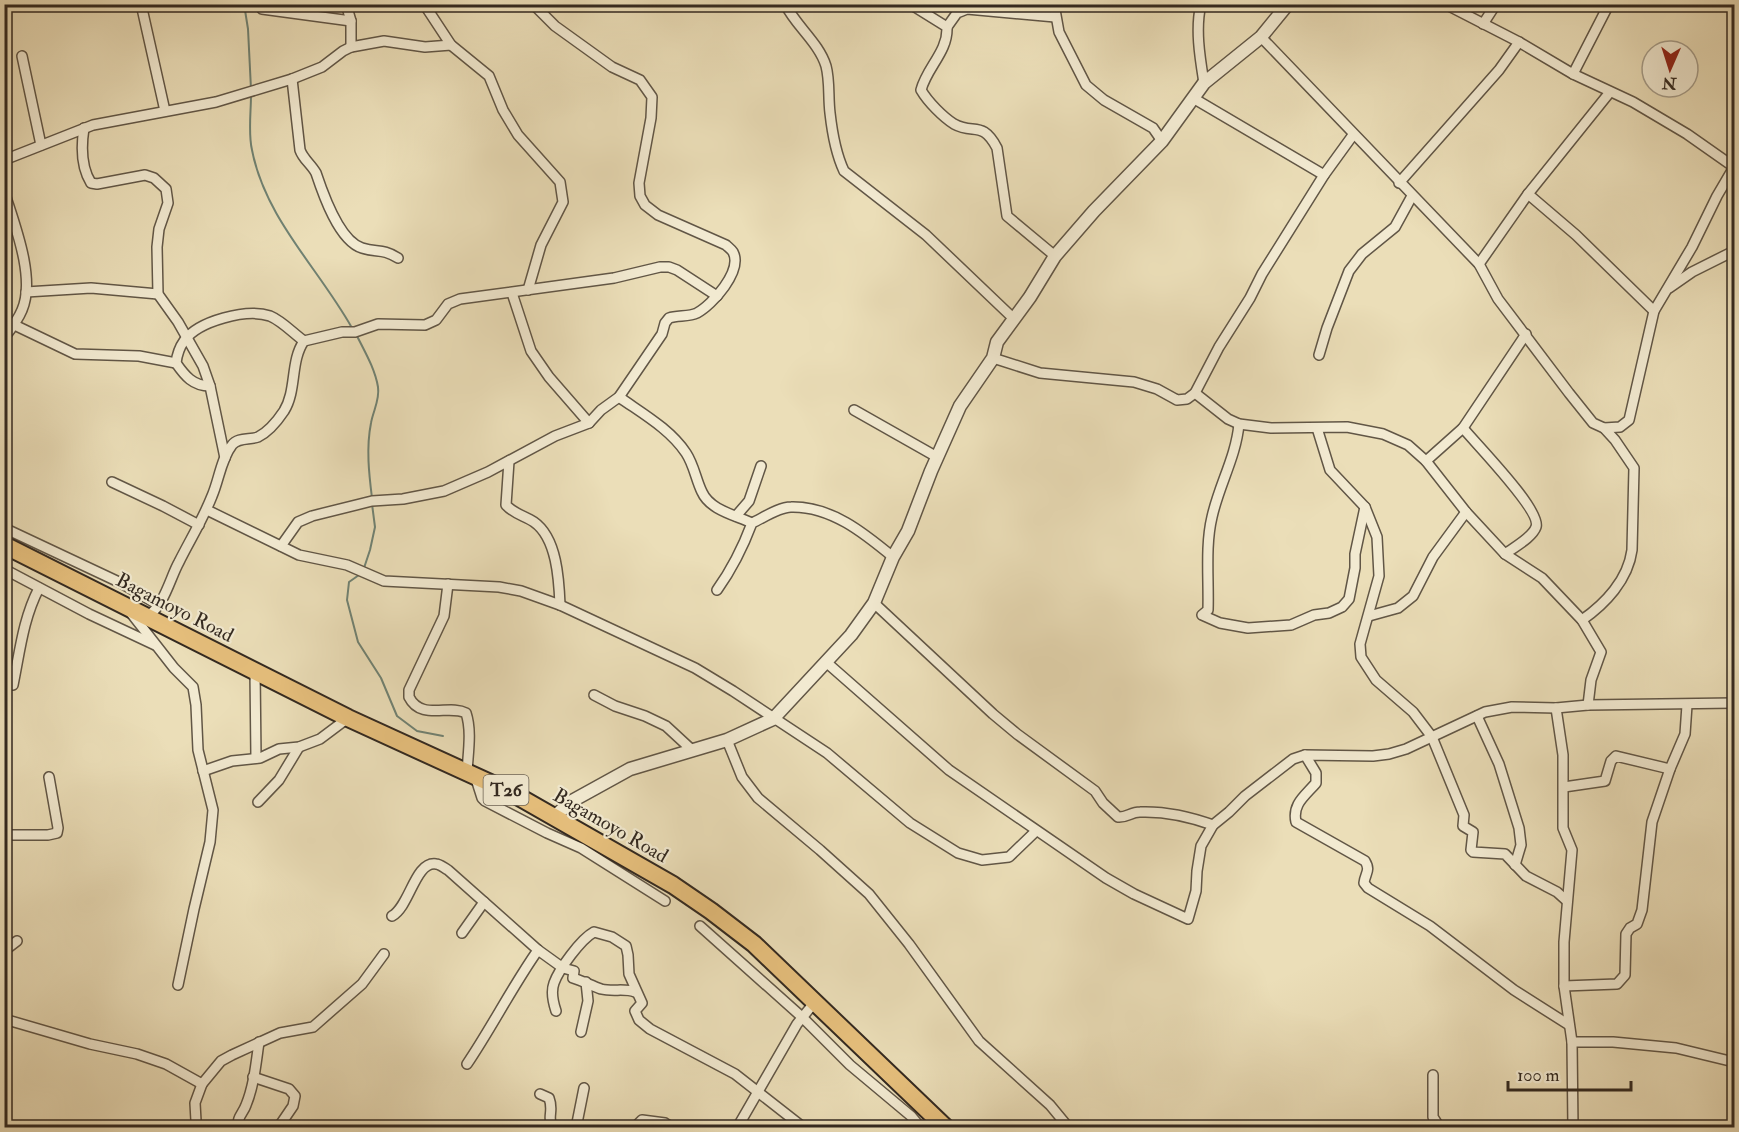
<svg xmlns="http://www.w3.org/2000/svg" width="1739" height="1132" font-family="'IM FELL Double Pica',serif">
<style>
.lines{fill:none;stroke-linecap:round;stroke-linejoin:round}
.stream{stroke:#708273;stroke-width:2}
.minor-casing{stroke:#615646;stroke-width:12}
.tertiary-casing{stroke:#615646;stroke-width:15}
.trunk-casing{stroke:#332920;stroke-width:20}
.minor{stroke:#f2ead1;stroke-width:9}
.tertiary{stroke:#f2ead1;stroke-width:12}
.trunk{stroke:#e6bf7c;stroke-width:16}
.labels{text-anchor:middle;stroke-width:4.5;stroke-linejoin:round;paint-order:stroke}
.shield{fill:#f2ead1;stroke:#6c6355;stroke-width:1.5}
.shield-label{font-size:18px;font-weight:bold;fill:#332920}
.street-label{font-size:20px;fill:#332920;stroke:#f2ead1}
</style>
<rect width="100%" height="100%" fill="#ebdeb8"/>
<filter id="stains"><feTurbulence type="fractalNoise" baseFrequency=".00333" numOctaves="4"/><feColorMatrix values="0 0 0 0 .2 0 0 0 0 .09 0 0 0 0 .02 0 0 0 .5 -.17"/></filter>
<radialGradient id="worn" r=".72"><stop offset=".6" stop-color="#630" stop-opacity="0"/><stop offset="1" stop-color="#630" stop-opacity=".3"/></radialGradient>
<g class="lines">
<g class="stream">
<polyline points="244,4 248,29 251,89"/>
<path d="M251,95C251,113 248,133 252,150C265,218 319,269 352,328"/>
<path d="M357,336C365,352 375,369 378,387C380,400 373,411 371,423C366,448 369,474 372,498"/>
<polyline points="364,568 370,550 375,527 372,504"/>
<polyline points="359,575 349,582 347,600 358,642 381,678 397,716 417,731 443,736"/>
</g>
<defs>
<g id="minor">
<polyline points="141,4 165,111"/>
<polyline points="346,4 351,21 351,47"/>
<polyline points="424,4 451,45 489,76 503,110 518,135 560,182 563,202 541,245 528,290"/>
<path d="M785,4C796,26 819,43 826,66C830,81 828,97 830,113C832,131 836,154 844,171L926,235L1013,318"/>
<path d="M910,4L947,27C948,52 927,67 921,90C928,102 943,117 954,124C974,135 982,120 997,148L1007,216L1055,256"/>
<polyline points="1054,4 1059,32 1086,85 1104,100 1153,128 1162,141"/>
<path d="M1201,4C1195,29 1200,58 1204,83"/>
<polyline points="262,9 351,21"/>
<polyline points="1483,24 1496,4"/>
<polyline points="947,27 957,13 967,9 1055,17"/>
<polyline points="1261,37 1479,264 1498,299 1569,393 1593,423 1604,428 1620,427 1629,420 1654,311 1692,247 1717,196 1734,167 1687,134 1633,102 1573,74 1519,42 1445,4"/>
<polyline points="22,56 41,145"/>
<polyline points="1573,74 1609,4"/>
<path d="M292,79L300,150C303,159 311,164 316,173C323,194 339,241 362,248C377,253 382,248 398,258"/>
<polyline points="1193,98 1324,175"/>
<path d="M84,128C81,147 81,167 91,183L97,184L145,175L154,178L166,189L168,203L159,229L157,247L158,294L178,322L203,366L210,386L225,458"/>
<polyline points="4,160 93,125 216,102 292,79 322,67 343,51 351,47 384,41 425,47 451,45"/>
<polyline points="1399,183 1499,70 1519,42"/>
<path d="M4,191C14,223 36,278 22,310C18,320 11,329 4,338"/>
<polyline points="1528,194 1610,92"/>
<polyline points="1479,264 1528,194 1576,235 1654,311"/>
<polyline points="1669,288 1692,272 1734,251"/>
<polyline points="26,292 91,288 158,294"/>
<polyline points="512,293 531,351 549,377 589,423"/>
<polyline points="4,320 75,354 139,356 176,363"/>
<polyline points="1319,355 1327,328 1349,271 1362,254 1395,227 1412,196"/>
<polyline points="993,358 1040,373 1134,382 1157,389 1177,400 1187,399 1195,393 1219,347 1250,298 1262,274 1324,175 1353,135"/>
<path d="M210,386C193,386 185,376 176,363C177,355 179,348 184,341C198,321 247,308 270,316C282,321 293,333 304,341"/>
<polyline points="1195,393 1228,419 1239,424 1271,428 1347,427 1383,434 1408,445 1426,461 1466,512 1505,554 1542,578 1582,620 1601,652 1591,680 1588,705"/>
<path d="M619,397C643,414 670,429 686,453C694,465 696,480 702,492C710,510 735,515 752,523"/>
<polyline points="854,410 937,457"/>
<path d="M1239,424C1236,457 1219,485 1212,517C1205,546 1209,580 1208,610L1202,615L1220,623L1248,628L1291,625L1314,615L1329,613L1342,607L1349,599L1355,568V554L1365,507"/>
<polyline points="1317,428 1330,470 1365,507 1377,537 1379,576 1360,644 1361,657 1376,680 1413,712 1432,737 1464,815 1463,826 1473,832 1471,850 1473,852 1505,854 1526,876 1557,892 1567,901"/>
<path d="M1463,428C1476,444 1542,511 1536,527C1532,538 1514,547 1505,554"/>
<path d="M509,461L506,505C514,514 525,516 534,522C557,538 559,580 560,605"/>
<polyline points="1426,461 1463,428 1526,334"/>
<polyline points="112,482 163,506 199,525"/>
<polyline points="207,510 299,555 347,565 384,581 499,587 521,591 560,605 695,668 733,691 827,753 910,823 958,853 982,860 1009,857 1036,831"/>
<polyline points="736,516 749,501 761,466"/>
<polyline points="4,528 121,583 159,605"/>
<path d="M281,546L298,522L312,516L372,501L403,499L444,491L488,472L555,436L589,423L601,410L619,397L662,334L665,323L669,318C677,315 689,317 697,313C712,305 743,271 733,252C731,249 728,247 726,245L658,215L645,205L640,196L639,183L651,118L652,97L640,80L612,67L555,26L533,4"/>
<polyline points="4,569 89,614 155,645"/>
<path d="M448,584L444,616L409,690V697C421,721 449,704 466,713C472,731 468,753 467,772"/>
<path d="M717,590C732,569 743,547 752,523C763,518 779,507 791,507C831,506 864,533 893,557"/>
<path d="M874,603L993,714L1017,734L1095,791L1103,803L1118,817C1126,818 1131,812 1140,812C1166,811 1188,816 1213,825"/>
<polyline points="131,613 174,668 193,687 196,705 198,750 213,810 210,842 194,909 178,985"/>
<path d="M147,616C164,607 170,578 179,562C190,540 203,519 212,496C219,480 221,459 232,445C238,437 250,440 258,437C268,432 278,420 284,411C297,390 290,361 304,341L342,332H355L378,324L425,325L436,320L448,304L460,299L614,278L660,267H669L677,270L717,296"/>
<polyline points="1369,616 1398,608 1413,596 1433,557 1466,512"/>
<path d="M1582,620C1605,604 1628,580 1632,550L1634,468L1615,440L1604,428"/>
<polyline points="826,662 949,770 1106,878 1134,894 1188,919 1196,891 1197,871 1201,846 1213,825 1229,812 1245,796 1293,759 1305,755 1373,756 1389,754 1406,749 1485,712 1512,707 1556,708 1588,705 1734,703"/>
<polyline points="255,671 256,758"/>
<path d="M13,685C20,651 23,619 39,588"/>
<polyline points="594,695 615,706 645,716 666,726 692,750"/>
<polyline points="1556,708 1563,755 1563,828 1572,850 1564,942 1564,986 1572,1042 1573,1128"/>
<polyline points="1477,716 1499,764 1519,828 1521,845 1515,865"/>
<polyline points="727,740 742,777 758,798 820,850 869,894 909,944 979,1041 1050,1105 1069,1128"/>
<path d="M1305,755L1316,773V783C1305,796 1292,804 1296,822L1365,861C1371,871 1365,873 1364,883L1368,888L1430,926L1514,990L1569,1025"/>
<polyline points="203,771 232,761 260,758 279,749 299,747 320,739 348,718"/>
<polyline points="475,776 482,798 485,801 547,833 581,848 665,901"/>
<polyline points="1564,787 1605,781 1611,761 1616,756 1670,769"/>
<polyline points="258,802 279,780 299,747"/>
<polyline points="4,835 48,835 57,833 58,828 49,777"/>
<path d="M392,916C410,906 415,861 436,864C440,864 444,868 448,870L538,950L563,968L574,971L573,978C583,981 592,986 601,989C613,992 625,988 635,992"/>
<polyline points="700,926 802,1017 850,1065 911,1116 921,1128"/>
<polyline points="462,933 484,902"/>
<polyline points="4,951 17,941"/>
<polyline points="1564,986 1617,984 1625,975 1626,934 1630,928 1637,924 1642,910 1652,822 1670,769 1685,734 1687,705"/>
<path d="M556,1011C553,1002 551,991 554,983C559,969 581,939 594,932L612,937L626,946L628,955L629,974L642,1003L635,1011L639,1020L650,1029L735,1074L804,1128"/>
<polyline points="4,1019 90,1044 137,1054 166,1064 202,1084 221,1061 232,1055 280,1033 313,1027 362,984 384,954"/>
<polyline points="581,1032 588,1001 586,982"/>
<polyline points="1572,1042 1613,1042 1676,1048 1734,1062"/>
<path d="M467,1064C492,1027 512,987 538,950"/>
<polyline points="1433,1075 1433,1117 1440,1128"/>
<polyline points="253,1077 289,1089 295,1096 293,1106 278,1128"/>
<path d="M540,1094L549,1098C554,1111 547,1116 552,1128"/>
<polyline points="196,1121 195,1103 202,1084"/>
<path d="M239,1128C236,1117 243,1114 246,1105C254,1086 256,1063 259,1042"/>
<polyline points="576,1128 584,1088"/>
<polyline points="634,1128 642,1120 665,1123 673,1128"/>
<polyline points="737,1128 797,1024 814,1003"/>
</g>
<polyline id="tertiary" points="555,816 572,801 630,769 727,740 773,719 851,635 874,603 893,557 908,531 931,471 960,406 993,358 997,342 1030,297 1055,256 1094,211 1162,141 1204,83 1261,37 1288,4"/>
<polyline id="trunk" points="4,545 348,718 512,793 673,885 711,911 754,944 946,1128"/>
</defs>
<use href="#minor" class="minor-casing"/>
<use href="#tertiary" class="tertiary-casing"/>
<use href="#trunk" class="trunk-casing"/>
<use href="#minor" class="minor"/>
<use href="#tertiary" class="tertiary"/>
<use href="#trunk" class="trunk"/>
</g>
<g class="labels">
<rect class="shield" x="483.5" y="775" width="45" height="30" rx="4.5"/>
<g class="shield-label">
<text x="506" y="796">T26</text>
</g>
<g class="street-label">
<text transform="translate(175 607) rotate(27)" y="7">Bagamoyo Road</text>
<text transform="translate(611 825) rotate(30)" y="7">Bagamoyo Road</text>
</g>
</g>
<rect width="1739" height="1132" fill="none" stroke="#ebdeb8" stroke-width="24"/>
<rect x="6" y="6" width="1727" height="1120" fill="none" stroke="#332920" stroke-width="3"/>
<rect x="12" y="12" width="1715" height="1108" fill="none" stroke="#332920" stroke-width="1.5"/>
<g transform="translate(1670 69) rotate(183)"><circle r="28" fill="#f2ead1" stroke="#a69d8a" stroke-width="1.5"/>
<path d="M0-4.5L10 22L0 15L-10 22Z" fill="#8f2418"/>
<text y="-9" font-size="16" font-weight="bold" text-anchor="middle" fill="#332920">N</text>
</g>
<path d="M1508 1081v9h123v-9" fill="none" stroke="#332920" stroke-width="3"/>
<text x="1517" y="1081" font-size="18" fill="#332920" stroke="#f2ead1" stroke-width="4.5" paint-order="stroke">100 m</text>
<rect width="100%" height="100%" filter="url(#stains)"/>
<rect width="100%" height="100%" fill="url(#worn)"/>
</svg>
